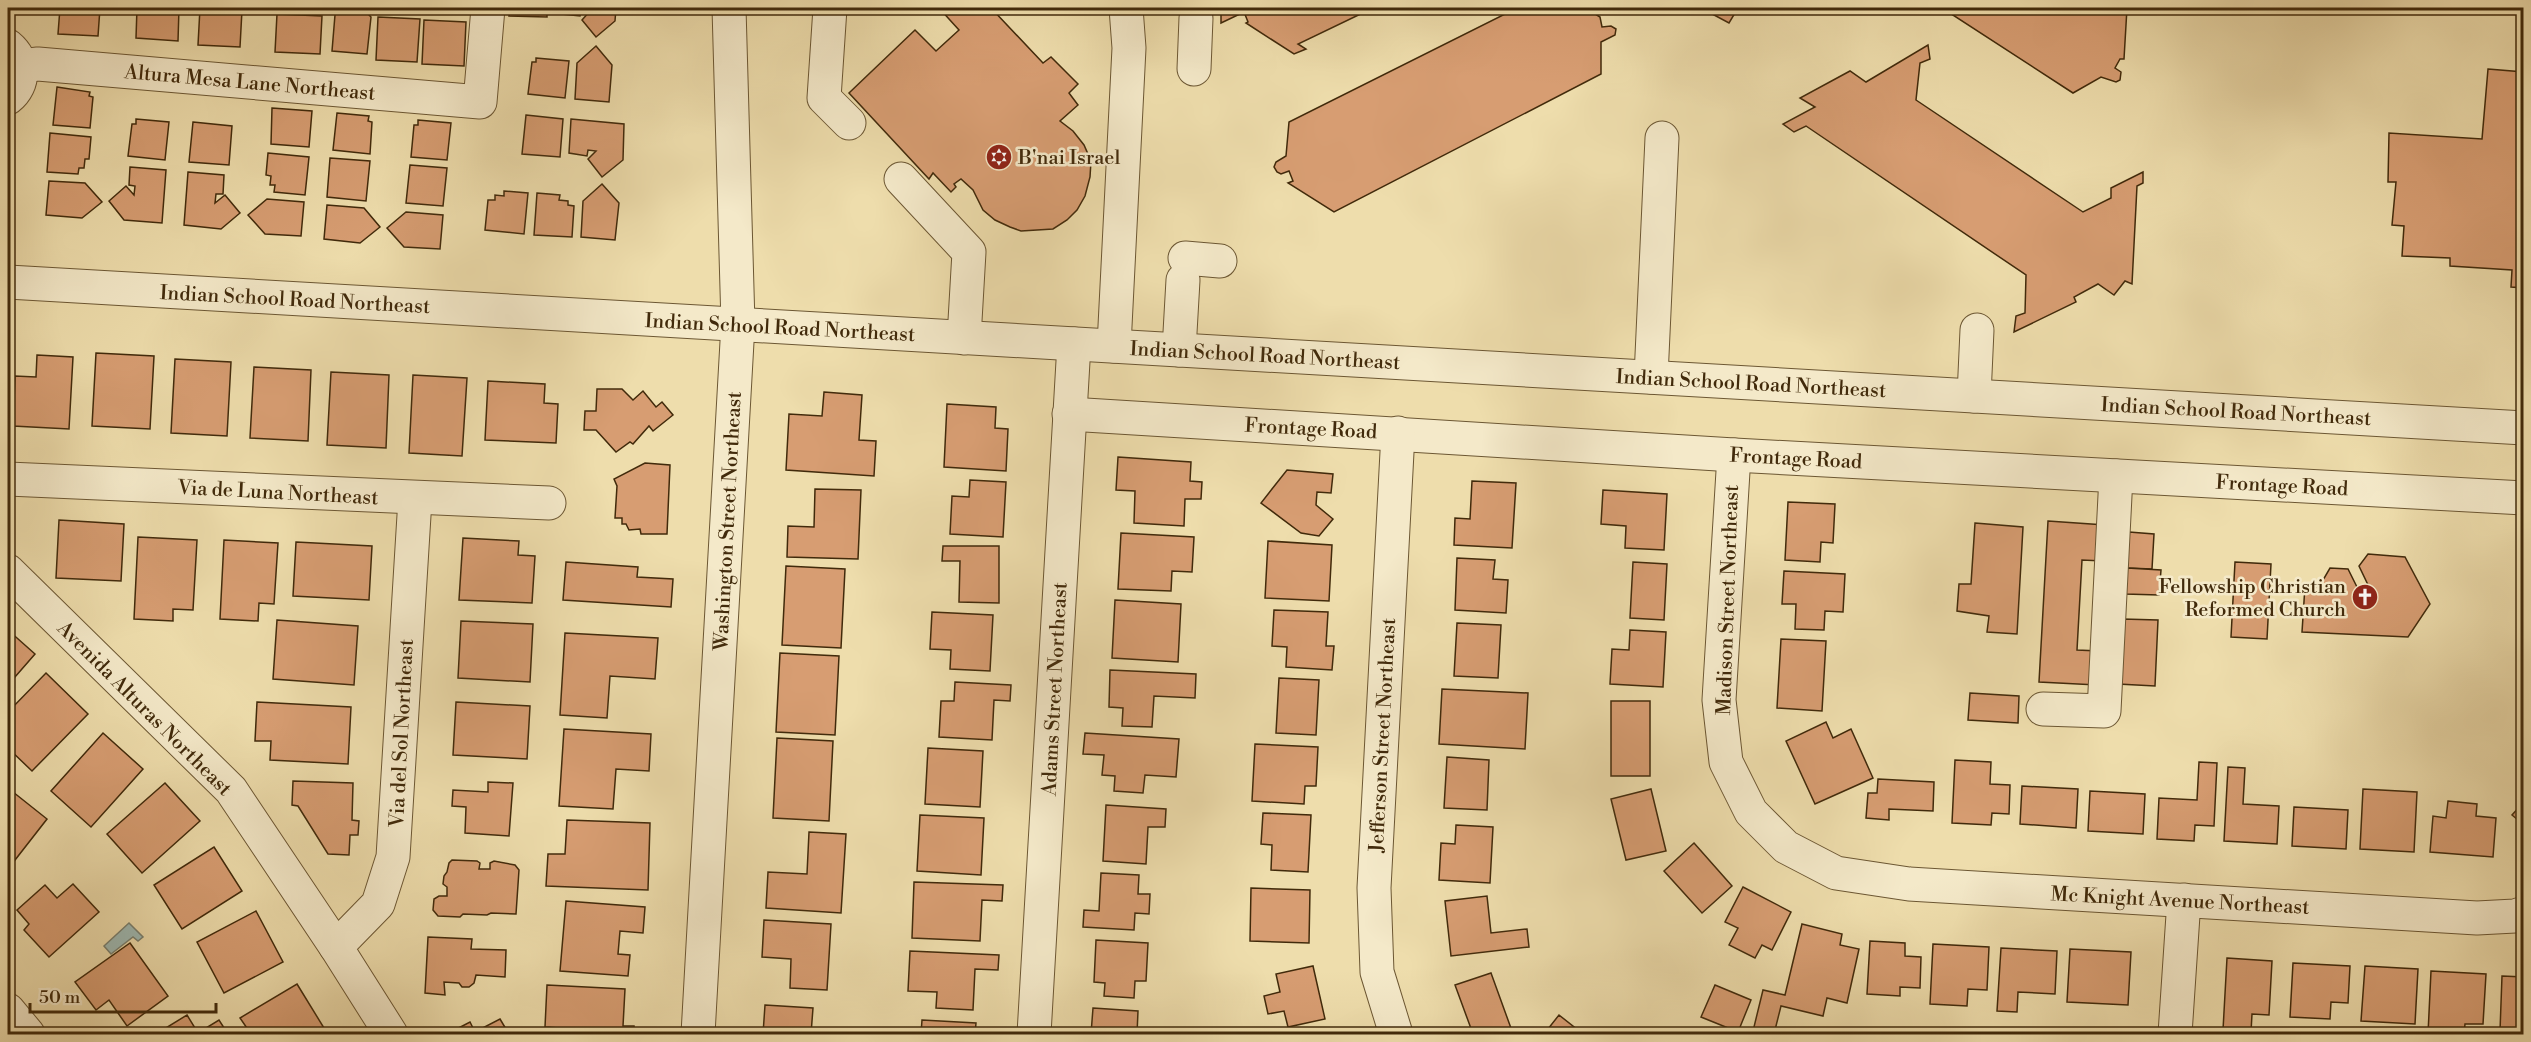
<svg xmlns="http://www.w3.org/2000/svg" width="2531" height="1042" font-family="'Libre Bodoni',serif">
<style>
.water{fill:#9ebab4;stroke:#798070;stroke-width:1.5}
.building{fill:#d79d72;stroke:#412a0b;stroke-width:1.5}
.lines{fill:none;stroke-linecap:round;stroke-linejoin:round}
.minor-casing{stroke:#6c5733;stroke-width:35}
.minor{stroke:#f4e9c9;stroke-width:33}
.labels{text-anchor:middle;stroke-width:5;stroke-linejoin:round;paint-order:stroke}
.street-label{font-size:20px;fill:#412a0b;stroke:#f4e9c9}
.poi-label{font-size:20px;fill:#412a0b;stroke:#f4e9c9;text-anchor:start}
</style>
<rect width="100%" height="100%" fill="#eeddac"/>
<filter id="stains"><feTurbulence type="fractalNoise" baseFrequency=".00333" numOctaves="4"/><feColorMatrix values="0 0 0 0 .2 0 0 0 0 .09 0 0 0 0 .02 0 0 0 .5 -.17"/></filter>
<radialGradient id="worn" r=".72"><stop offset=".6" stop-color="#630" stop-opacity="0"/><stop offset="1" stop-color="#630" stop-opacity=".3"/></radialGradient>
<polygon class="water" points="129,923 143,937 138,941 133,937 111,954 104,946"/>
<g class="building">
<polygon points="60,8 100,8 98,36 58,34"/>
<polygon points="137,8 179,8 178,41 136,38"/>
<polygon points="200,8 242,10 240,47 198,45"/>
<polygon points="344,8 362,8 371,17 367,54 332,51 335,15"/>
<polygon points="510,8 547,8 547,17 509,16"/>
<polygon points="563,8 616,8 615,21 596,37 582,20 590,11 581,10 580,16 562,14"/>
<polygon points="939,8 991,8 1043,63 1051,57 1078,84 1069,93 1078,105 1060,121 1073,131 1084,145 1091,161 1090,177 1085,196 1077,210 1067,220 1053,229 1021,231 1010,227 995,220 983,210 973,190 961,179 954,184 956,187 951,192 933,173 929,179 849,93 915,30 936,51 959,30"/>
<polygon points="1221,8 1373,8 1298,44 1306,49 1294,54 1246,23 1248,22 1244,12 1221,23"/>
<polygon points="1517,8 1586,8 1600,17 1602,27 1611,26 1616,29 1615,35 1601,42 1601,74 1334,212 1288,183 1293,181 1289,171 1281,174 1277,172 1274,167 1276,162 1286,156 1289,122"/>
<polygon points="1701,8 1738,8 1729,23"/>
<polygon points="1942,8 2127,8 2124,59 2120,59 2115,68 2121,72 2120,80 2116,82 2101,77 2073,93"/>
<polygon points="277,14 322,16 320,54 275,52"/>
<polygon points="378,17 420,19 417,62 376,60"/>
<polygon points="424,20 466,22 464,66 422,64"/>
<polygon points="1928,45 1930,59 1920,63 1916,100 2083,212 2111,198 2111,188 2143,172 2143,183 2137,186 2132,284 2125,281 2114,295 2098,284 2074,297 2076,302 2014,332 2016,316 2025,313 2026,275 1806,126 1794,132 1783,124 1815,107 1800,98 1850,71 1866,82"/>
<polygon points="596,46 612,65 609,102 575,99 577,63"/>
<polygon points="536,58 569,61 565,98 528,94 532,62 536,62"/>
<polygon points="2488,69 2524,72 2524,288 2511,287 2512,270 2450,266 2450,258 2402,256 2404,226 2392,225 2396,182 2388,182 2389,133 2482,139"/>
<polygon points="57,87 90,92 89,96 93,97 90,128 53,125"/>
<polygon points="272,108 312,111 309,147 271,144"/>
<polygon points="337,113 369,116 368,121 372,122 370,154 333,150"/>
<polygon points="526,115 563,119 560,157 522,154"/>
<polygon points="136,119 169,122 165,160 128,156 132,124 136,124"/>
<polygon points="571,119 624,124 623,160 602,177 588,159 596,151 588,150 587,156 569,153"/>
<polygon points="418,120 451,123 447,160 411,157 414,125 418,125"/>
<polygon points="193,122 232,126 229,165 189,162"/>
<polygon points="50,133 91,137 89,159 85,159 84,168 79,168 78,174 47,172"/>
<polygon points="268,153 309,157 305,195 274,192 275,185 270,185 271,176 266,175"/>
<polygon points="330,158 370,161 366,201 327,197"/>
<polygon points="410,165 447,168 443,206 406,203"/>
<polygon points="130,167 166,170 162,223 124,220 109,201 126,186 134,195 135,186 129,185"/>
<polygon points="188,172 224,175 223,194 216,194 215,203 225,195 240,213 221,229 184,225"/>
<polygon points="49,181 85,183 102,202 82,218 46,215"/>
<polygon points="602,184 619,203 615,240 581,237 583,201"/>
<polygon points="504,191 528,193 524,234 485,230 488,200 495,200 495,195 504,196"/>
<polygon points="537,193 560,195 559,200 568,201 568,205 574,206 572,237 534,235"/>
<polygon points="267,199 304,202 301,236 265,234 248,215"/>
<polygon points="327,205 364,208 380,227 360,243 324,239"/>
<polygon points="406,212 443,215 440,249 404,247 387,228"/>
<polygon points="96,353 154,356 150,429 92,426"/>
<polygon points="37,355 73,357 69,429 13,426 15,376 36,377"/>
<polygon points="175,359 231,362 227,436 171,433"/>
<polygon points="254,367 311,370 308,441 250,438"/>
<polygon points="331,372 389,375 386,448 327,445"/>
<polygon points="413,375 467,378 462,456 409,453"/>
<polygon points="488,381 545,384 544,403 558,404 556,443 485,440"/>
<polygon points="597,389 622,389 633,400 643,391 656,407 662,402 673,415 653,431 649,426 633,444 630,442 616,452 596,430 584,430 585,411 596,411"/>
<polygon points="824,392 862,395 859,440 876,441 874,476 786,470 789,414 822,416"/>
<polygon points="947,404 996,407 995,428 1008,429 1006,471 944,467"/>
<polygon points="1118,457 1191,462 1190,481 1202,482 1201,499 1185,499 1184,526 1134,523 1135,491 1116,490"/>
<polygon points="645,463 670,465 667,534 641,534 640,529 629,530 626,524 622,524 622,518 615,518 617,486 614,479"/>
<polygon points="1287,470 1333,474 1331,493 1317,492 1316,505 1333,519 1319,536 1301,533 1261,503"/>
<polygon points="970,480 1006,482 1003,537 950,534 952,496 969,497"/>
<polygon points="1472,481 1516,483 1512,548 1454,545 1455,518 1470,519"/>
<polygon points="815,489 861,490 858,559 787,557 788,526 814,527"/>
<polygon points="1603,490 1667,494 1664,550 1625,548 1626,526 1601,524"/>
<polygon points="1788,502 1835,504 1833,543 1821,542 1820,562 1785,560"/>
<polygon points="59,520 124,524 121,581 56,578"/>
<polygon points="2048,521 2105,525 2103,561 2082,560 2077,650 2099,651 2097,685 2039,682"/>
<polygon points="1975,523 2023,527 2017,634 1987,632 1989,616 1957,611 1959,584 1971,584"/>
<polygon points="2129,532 2154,534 2152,569 2127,568"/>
<polygon points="1121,533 1194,537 1192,572 1172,571 1171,591 1118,589"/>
<polygon points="138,537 197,540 193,610 173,609 173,621 134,619"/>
<polygon points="463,538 519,541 518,555 535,556 532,603 459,600"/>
<polygon points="224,540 278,543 274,604 259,603 258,621 220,619"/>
<polygon points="1268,541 1332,545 1329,601 1265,598"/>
<polygon points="296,542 372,546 369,600 293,596"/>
<polygon points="943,546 999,546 999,603 959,602 960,561 942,561"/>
<polygon points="2368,554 2405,557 2430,604 2408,637 2302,632 2305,586 2319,587 2330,568 2348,569 2358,589 2370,589 2359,566"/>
<polygon points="1457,558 1495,560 1493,579 1508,580 1506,613 1455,610"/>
<polygon points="566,562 638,567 637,577 673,579 671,607 563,600"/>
<polygon points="1633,562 1667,564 1664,620 1630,618"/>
<polygon points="2235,562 2271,564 2267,639 2231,637"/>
<polygon points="786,566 845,569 841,648 782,645"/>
<polygon points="2127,568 2161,570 2159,595 2125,594"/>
<polygon points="1784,571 1845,574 1843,612 1825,611 1824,630 1795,629 1796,604 1782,604"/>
<polygon points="1115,600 1181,604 1178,662 1112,658"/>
<polygon points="1274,610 1328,612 1326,646 1334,646 1332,670 1286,667 1287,647 1272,646"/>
<polygon points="932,612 993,615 990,671 950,669 951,650 930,649"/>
<polygon points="2122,619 2158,620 2155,686 2118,684"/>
<polygon points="277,620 358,626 354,685 273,679"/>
<polygon points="461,621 533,624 530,682 458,678"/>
<polygon points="1457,623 1501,625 1498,678 1454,676"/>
<polygon points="8,630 35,654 8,685"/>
<polygon points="1630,630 1666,632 1663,687 1610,684 1612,649 1629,650"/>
<polygon points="565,633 658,638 655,679 610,676 607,718 560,715"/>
<polygon points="1781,639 1826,641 1822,711 1777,708"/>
<polygon points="780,653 839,656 835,735 776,732"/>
<polygon points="1110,670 1196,674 1195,698 1154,696 1152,727 1122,726 1123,708 1109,707"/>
<polygon points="46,673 88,714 32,771 8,748 8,712"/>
<polygon points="1279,678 1319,680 1316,735 1276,733"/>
<polygon points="955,682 1011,685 1010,701 994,700 992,740 939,737 941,701 954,701"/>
<polygon points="1442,689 1528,693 1525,749 1439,744"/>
<polygon points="1970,693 2019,696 2018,723 1968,720"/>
<rect x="1611" y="701" width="39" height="75"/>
<polygon points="257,702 351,707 348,764 270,760 271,741 255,741"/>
<polygon points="456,702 530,706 527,759 453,755"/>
<polygon points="1826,722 1833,738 1851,729 1873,778 1815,804 1786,741"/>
<polygon points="564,729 651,734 649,771 616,769 613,809 559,806"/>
<polygon points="103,733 143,769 91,827 51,791"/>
<polygon points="1085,733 1179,739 1176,777 1145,775 1143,793 1114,791 1115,776 1102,775 1104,755 1083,754"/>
<polygon points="777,738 833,741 829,821 773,818"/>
<polygon points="1255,744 1318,747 1316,786 1305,786 1304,804 1252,801"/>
<polygon points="928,748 983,751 980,807 925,804"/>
<polygon points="1447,757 1489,760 1487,810 1444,808"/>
<polygon points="1955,760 1991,762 1990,784 2010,785 2009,814 1992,813 1991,825 1952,823"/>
<polygon points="2199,762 2217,763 2214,826 2195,825 2194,841 2157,839 2159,798 2197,800"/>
<polygon points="2228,767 2245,768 2243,804 2279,806 2277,844 2224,841"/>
<polygon points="1878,779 1934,782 1933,811 1889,809 1889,820 1866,818 1868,793 1877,793"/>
<polygon points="293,781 353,783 352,820 359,821 358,835 350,835 349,855 328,854 298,806 292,805"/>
<polygon points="488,782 513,783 509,836 465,833 466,807 452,806 453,790 488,792"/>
<polygon points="165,783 200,821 142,873 107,834"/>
<polygon points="2022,786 2078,789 2076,828 2020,824"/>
<polygon points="8,788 47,819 8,869"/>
<polygon points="1651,789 1666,851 1626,860 1611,799"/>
<polygon points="2363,789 2417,792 2414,852 2360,849"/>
<polygon points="2090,791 2145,794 2143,834 2088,831"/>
<polygon points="2448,801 2477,804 2476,816 2496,818 2493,857 2430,852 2433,816 2446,818"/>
<polygon points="2524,802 2524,825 2512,815"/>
<polygon points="1106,805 1166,809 1165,827 1148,827 1146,864 1103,861"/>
<polygon points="2294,807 2348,810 2346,849 2292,846"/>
<polygon points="1263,813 1311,815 1308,872 1271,870 1272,845 1261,844"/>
<polygon points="920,815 984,818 981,875 917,871"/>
<polygon points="567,820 650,823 648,890 546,886 548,854 565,854"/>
<polygon points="1456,825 1493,827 1490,883 1439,880 1441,843 1455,844"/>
<polygon points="809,832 846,834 841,913 766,908 768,872 807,874"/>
<polygon points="1694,843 1732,886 1702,913 1664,871"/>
<polygon points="214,847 242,891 182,929 154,885"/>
<polygon points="452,860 477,861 480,863 479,869 490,869 490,863 494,861 515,865 519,870 516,914 491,913 487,915 463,914 460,917 438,916 433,910 434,899 439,896 447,896 447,887 443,884 444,876 447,872 449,863"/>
<polygon points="1101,873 1139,875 1138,894 1150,894 1149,914 1135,913 1134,930 1083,927 1084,910 1099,911"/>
<polygon points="914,882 1003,885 1002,901 982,900 980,941 912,938"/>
<polygon points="73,884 99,912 49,957 24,930 29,924 17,910 45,885 57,898"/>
<polygon points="1743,887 1791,912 1772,950 1762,945 1755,958 1729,945 1738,928 1725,922"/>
<polygon points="1251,888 1310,890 1309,943 1250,941"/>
<polygon points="1487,896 1491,933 1527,929 1529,947 1451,956 1445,901"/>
<polygon points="566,901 645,907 643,933 620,931 618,954 630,955 628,976 560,971"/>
<polygon points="256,911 283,962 224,993 197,942"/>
<polygon points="764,920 831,924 827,990 790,988 791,959 762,957"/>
<polygon points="1802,924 1842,934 1840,945 1859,949 1847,1003 1827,998 1823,1016 1781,1006 1774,1034 1753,1031 1763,990 1785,995"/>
<polygon points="428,937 472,939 471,949 506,950 505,977 476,975 474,983 469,987 462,987 459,983 444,982 445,995 425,993"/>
<polygon points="1096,940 1148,943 1146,981 1135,981 1134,998 1104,996 1105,983 1094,982"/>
<polygon points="1870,941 1905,943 1905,956 1921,957 1920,988 1900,987 1900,996 1867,994"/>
<polygon points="130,943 168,996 127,1026 109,1000 96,1010 75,982"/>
<polygon points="1933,944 1989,947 1987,990 1968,989 1967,1006 1930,1004"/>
<polygon points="2001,948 2057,951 2055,994 2018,992 2017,1012 1997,1011"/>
<polygon points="2070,949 2131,952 2128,1005 2067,1002"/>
<polygon points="910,951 999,955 998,970 975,969 973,1010 936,1008 937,992 908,991"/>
<polygon points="2227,958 2272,961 2269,1015 2252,1014 2251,1032 2223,1030"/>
<polygon points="2293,963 2350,966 2348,1003 2331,1002 2330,1019 2290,1017"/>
<polygon points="1313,966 1325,1019 1288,1027 1284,1011 1268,1014 1264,996 1280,992 1276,974"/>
<polygon points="2365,966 2418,969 2415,1024 2361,1021"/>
<polygon points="2431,971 2486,974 2483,1024 2465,1024 2464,1034 2428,1034"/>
<polygon points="1491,973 1512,1031 1501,1034 1473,1034 1455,985"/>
<polygon points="2502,976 2524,977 2524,1032 2500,1031"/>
<polygon points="297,984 324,1028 313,1034 251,1034 240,1018"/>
<polygon points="547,985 625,989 623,1026 634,1026 634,1034 574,1034 574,1029 545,1027"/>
<polygon points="1715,985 1751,1000 1738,1032 1701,1017"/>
<polygon points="765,1005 813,1008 811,1034 763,1034"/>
<polygon points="1093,1008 1138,1011 1137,1034 1091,1034"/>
<polygon points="187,1015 198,1033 219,1020 228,1034 156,1034"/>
<polygon points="1559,1015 1583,1034 1544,1034"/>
<polygon points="500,1019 509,1034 447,1034 470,1022 475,1032"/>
<polygon points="922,1020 976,1023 975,1034 921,1034"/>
</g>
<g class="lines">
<defs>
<g id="minor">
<polyline points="830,8 824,98 849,123"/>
<path d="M8,46C25,60 25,85 8,98"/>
<polyline points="21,66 38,64 480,102 488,8"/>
<polyline points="1194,69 1196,18"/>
<polyline points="901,179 969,252 964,338"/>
<polyline points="1185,258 1220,261"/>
<polyline points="8,282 2524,428"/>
<polyline points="1114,346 1129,48 1126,8"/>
<polyline points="1179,350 1183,280"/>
<polyline points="1651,377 1662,138"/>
<polyline points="1974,396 1977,330"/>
<polyline points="1069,414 1734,455 2524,498"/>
<polyline points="1734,455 1719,700 1726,762 1751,812 1786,847 1836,873 1909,884 2477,918 2515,916 2524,913"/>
<polyline points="8,479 549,503"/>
<polyline points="8,571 231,790 336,947 391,1034"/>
<polyline points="2043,709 2104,711 2116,476"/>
<polyline points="336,947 378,904 393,857 415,499"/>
<polyline points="8,1010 28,1034"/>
<polyline points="698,1034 738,324 729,8"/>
<polyline points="1034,1034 1074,344"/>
<polyline points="1396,1034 1377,972 1374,888 1398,433"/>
<polyline points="2175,1034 2184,900"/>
</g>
</defs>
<use href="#minor" class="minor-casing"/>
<use href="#minor" class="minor"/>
</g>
<defs>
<symbol id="synagogue-disc" viewBox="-11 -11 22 22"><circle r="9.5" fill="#8f2418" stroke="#f4e9c9"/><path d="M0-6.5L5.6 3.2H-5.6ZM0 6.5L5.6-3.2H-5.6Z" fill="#fff"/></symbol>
<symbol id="church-disc" viewBox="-11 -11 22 22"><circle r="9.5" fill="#8f2418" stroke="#f4e9c9"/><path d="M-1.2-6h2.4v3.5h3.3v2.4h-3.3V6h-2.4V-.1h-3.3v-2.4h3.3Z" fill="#fff"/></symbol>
</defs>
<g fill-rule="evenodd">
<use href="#synagogue-disc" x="984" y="142" width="30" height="30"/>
<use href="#church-disc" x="2350" y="582" width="30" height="30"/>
</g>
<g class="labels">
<g class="street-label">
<text transform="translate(250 82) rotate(5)" y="7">Altura Mesa Lane Northeast</text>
<text transform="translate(295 299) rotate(3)" y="7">Indian School Road Northeast</text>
<text transform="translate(780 327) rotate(3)" y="7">Indian School Road Northeast</text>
<text transform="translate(1265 355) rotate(3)" y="7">Indian School Road Northeast</text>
<text transform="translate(1751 383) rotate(3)" y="7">Indian School Road Northeast</text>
<text transform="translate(2236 411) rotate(3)" y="7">Indian School Road Northeast</text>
<text transform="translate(1311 428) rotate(3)" y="7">Frontage Road</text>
<text transform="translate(1796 458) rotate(3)" y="7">Frontage Road</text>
<text transform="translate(2282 485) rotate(3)" y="7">Frontage Road</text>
<text transform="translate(278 492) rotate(3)" y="7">Via de Luna Northeast</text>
<text transform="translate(727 521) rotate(-87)" y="7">Washington Street Northeast</text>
<text transform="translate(1727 600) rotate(-88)" y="7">Madison Street Northeast</text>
<text transform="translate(1054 689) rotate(-87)" y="7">Adams Street Northeast</text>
<text transform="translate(145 708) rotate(45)" y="7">Avenida Alturas Northeast</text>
<text transform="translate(401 733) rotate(-87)" y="7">Via del Sol Northeast</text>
<text transform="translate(1382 735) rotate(-87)" y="7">Jefferson Street Northeast</text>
<text transform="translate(2180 900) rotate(3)" y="7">Mc Knight Avenue Northeast</text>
</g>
<g class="poi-label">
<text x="1018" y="164">B'nai Israel</text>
<text x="2346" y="593" text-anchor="end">Fellowship Christian<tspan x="2346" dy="23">Reformed Church</tspan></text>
</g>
</g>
<rect width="2531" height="1042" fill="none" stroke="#eeddac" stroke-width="30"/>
<rect x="9" y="9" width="2513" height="1024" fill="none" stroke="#412a0b" stroke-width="3"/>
<rect x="15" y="15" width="2501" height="1012" fill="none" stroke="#412a0b" stroke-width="1.5"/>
<path d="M30 1003v9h186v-9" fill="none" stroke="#412a0b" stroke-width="3"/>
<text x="39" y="1003" font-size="18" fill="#412a0b" stroke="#f4e9c9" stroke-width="4.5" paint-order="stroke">50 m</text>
<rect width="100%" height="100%" filter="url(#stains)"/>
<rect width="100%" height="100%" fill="url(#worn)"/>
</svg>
